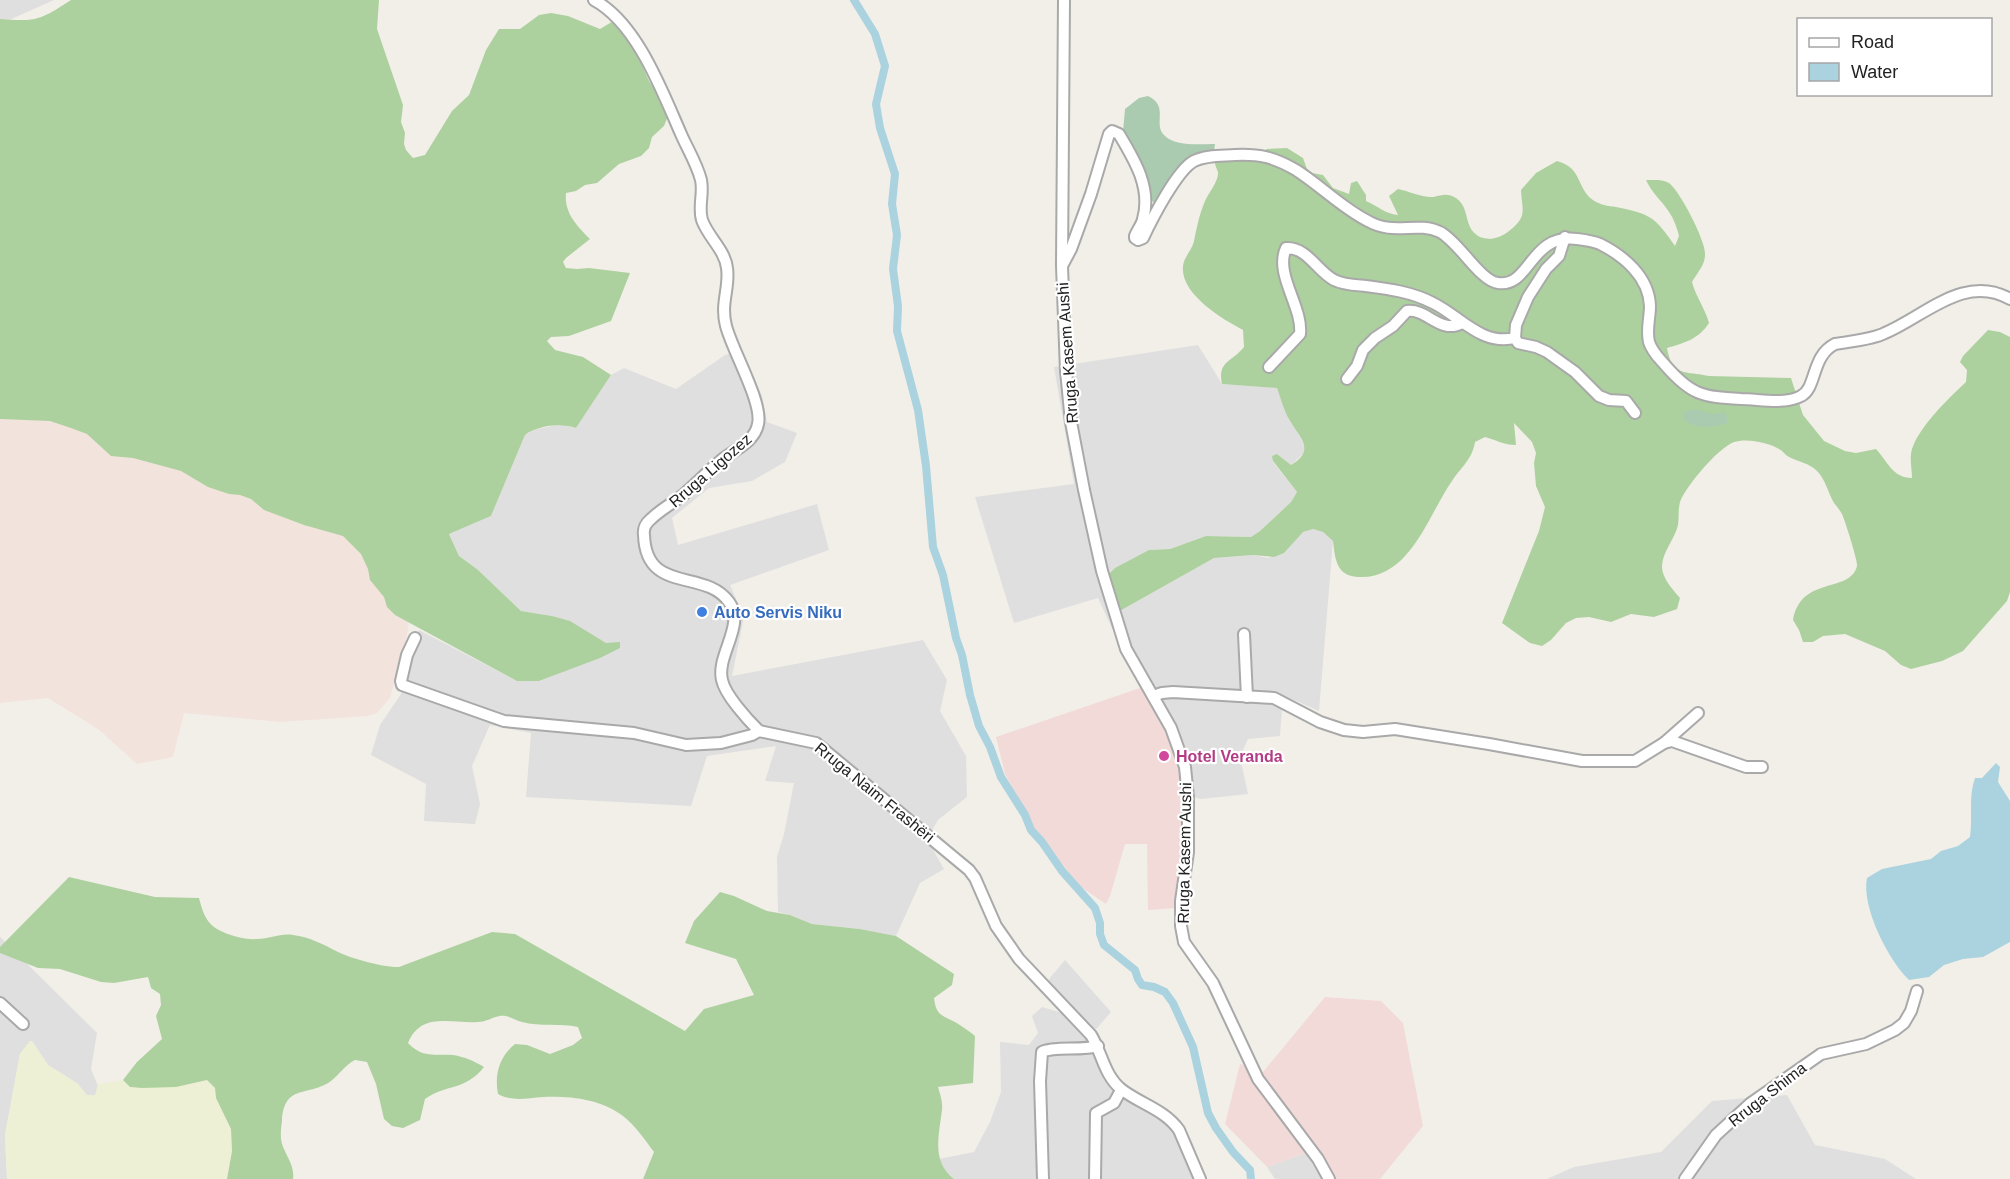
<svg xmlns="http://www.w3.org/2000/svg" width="2010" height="1179" font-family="Arial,sans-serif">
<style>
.residential{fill:#e0dfdf}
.commercial{fill:#f2dad9}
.military{fill:#f3e3dd}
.farmland{fill:#eef0d5}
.forest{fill:#add19e}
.cemetery{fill:#aacbaf}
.water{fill:#aad3df}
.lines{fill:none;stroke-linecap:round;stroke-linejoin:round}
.canal{stroke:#aad3df;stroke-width:8}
.minor-casing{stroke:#a9a9a9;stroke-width:14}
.minor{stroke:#fff;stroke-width:10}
.shop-dot{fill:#3f7fe0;stroke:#fff;stroke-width:2}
.hotel-dot{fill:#d1479c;stroke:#fff;stroke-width:2}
.labels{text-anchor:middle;stroke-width:4.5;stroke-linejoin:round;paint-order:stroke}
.street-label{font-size:16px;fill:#222;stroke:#fff}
.shop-label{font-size:16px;font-weight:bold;fill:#366cbe;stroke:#fff;text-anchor:start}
.hotel-label{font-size:16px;font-weight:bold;fill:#b23c85;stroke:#fff;text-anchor:start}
</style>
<rect width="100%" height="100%" fill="#f2efe9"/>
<g class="residential">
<polygon points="0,0 54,0 0,24"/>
<polygon points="1198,345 1222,384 1277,388 1289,420 1301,438 1305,449 1303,454 1291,465 1277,454 1273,462 1297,492 1291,502 1260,531 1251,537 1206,536 1170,549 1149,550 1118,612 1214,558 1253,555 1269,558 1303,532 1313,529 1323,532 1333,541 1319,711 1283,695 1280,736 1248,739 1240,757 1248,794 1201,799 1183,794 1161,719 1140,688 1098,598 1014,623 975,497 1074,484 1054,367"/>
<polygon points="742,350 762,396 767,422 797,433 785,462 752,481 709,488 672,518 678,545 817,504 829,550 730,585 744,617 732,676 923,640 947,680 940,711 966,756 967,797 938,820 927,839 944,869 920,883 896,936 860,929 812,924 790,915 778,912 777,857 784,834 794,783 765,781 776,746 707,756 691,806 526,797 531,733 490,725 472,766 480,804 475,824 424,821 426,784 371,755 380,725 401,694 415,638 419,630 517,681 539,681 609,653 606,643 552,616 521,611 477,569 459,556 449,534 491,516 525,435 537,429 552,426 564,425 576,428 611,375 624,368 676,389 725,355"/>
<polygon points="0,937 97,1033 91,1069 119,1137 78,1084 48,1065 32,1041 30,1041 20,1054 5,1135 7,1179 0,1179"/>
<polygon points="1065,960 1111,1012 1091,1035 1107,1073 1167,1115 1200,1179 954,1179 945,1170 939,1159 974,1152 990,1122 1001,1092 1000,1042 1029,1045 1038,1033 1032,1016 1042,1007 1059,1012 1066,1008 1044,985"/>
<polygon points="1787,1095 1815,1145 1885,1159 1916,1179 1547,1179 1574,1167 1661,1152 1712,1101"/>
<polygon points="1306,1153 1322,1179 1275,1179 1267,1167"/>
</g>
<g class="commercial">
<polygon points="1140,688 1161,719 1176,751 1183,794 1183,843 1177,908 1148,910 1147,844 1125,844 1110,896 1106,904 1078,885 1033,826 1005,774 996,737"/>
<polygon points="1325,997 1381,1001 1403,1023 1423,1126 1380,1179 1322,1179 1306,1153 1267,1167 1225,1124 1240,1064 1263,1072"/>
</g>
<polygon class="military" points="0,217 420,543 407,635 390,698 377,713 367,716 280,722 184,713 173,757 137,764 98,729 48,698 0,703"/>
<polygon class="farmland" points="30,1041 32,1041 48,1065 78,1084 87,1095 95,1095 98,1084 123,1080 130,1087 142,1088 186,1085 207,1080 215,1088 216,1098 231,1129 232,1151 227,1179 7,1179 5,1135 20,1054"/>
<g class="forest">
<path d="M71,0H379L377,29L403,105L401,122L405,133L404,144L406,150L413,158L425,155L452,111L469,95L486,50L499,29H520L539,15L551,13L568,16L600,29L615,20L634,48L649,81L662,101L668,116L664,126L652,137L649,148L641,156L619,164L597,183L585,185L576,191L566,193C564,213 577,226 590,239L566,258L563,262L566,268L577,269L589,268L630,273L611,321L569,336L551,337L547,341L555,350L583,357L611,375L576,428C561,423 539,425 525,435L491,516L449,534L459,556L477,569L521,611L552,616L570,621L606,643L620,642V648L600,658L539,681H517L395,615L387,607L384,597L370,580L368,569L361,554L343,536L304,525L264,510L251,499L240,495L229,494L208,487L181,471L133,458L111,456L87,434L71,428L50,421L0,419V19C37,22 40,20 71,0Z"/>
<path d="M1287,148L1303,158L1307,169L1312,173L1323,175L1333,188L1349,194L1351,183L1357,181L1366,195V201C1378,206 1385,214 1398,215L1389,196L1398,189C1409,191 1422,198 1434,197C1442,195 1448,193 1456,198C1467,206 1465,216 1470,227C1478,243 1497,241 1509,231C1528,216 1522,211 1521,190L1536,173L1557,161C1583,168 1576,188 1593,200C1600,205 1608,206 1616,207C1651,214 1655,217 1675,246L1679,236C1677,228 1674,219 1669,212C1662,201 1651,192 1646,180C1653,180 1663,179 1669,183C1680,191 1705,240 1705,253C1706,264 1697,273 1692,282C1696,297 1705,308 1709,323C1699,339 1684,343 1667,348C1672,377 1686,371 1709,376L1791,378L1803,415L1824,441L1845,451L1856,453L1876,449C1888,462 1893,478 1912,478C1912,470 1910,461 1911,454C1914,431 1950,397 1966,382L1967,370L1960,362L1963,356L1988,330L2000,332L2010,337V592L2007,601L1963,651L1942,661L1911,669L1901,665L1885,651L1845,634L1823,636L1813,642H1803L1799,630L1793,620C1801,575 1850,594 1857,566C1858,561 1845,521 1842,514C1840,510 1837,507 1834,503C1828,493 1826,480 1817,471C1809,463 1799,462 1789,457C1785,455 1783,451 1779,449C1768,442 1746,438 1734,442C1718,448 1686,486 1680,502C1678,510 1679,517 1678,525C1675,539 1662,552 1662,567C1662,578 1673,590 1680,598L1677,609L1654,617L1631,614L1611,622L1589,617L1576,618L1566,623L1551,640L1542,646L1530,643L1502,623L1539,531L1545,507L1536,486L1534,463L1536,453L1532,442L1514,423L1516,445C1504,445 1496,440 1485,437L1475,442C1472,460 1461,467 1452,481C1428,515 1410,580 1358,577C1336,576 1335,558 1333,541L1323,532L1313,529L1303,532L1284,553L1274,557L1253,555L1214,558L1118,612L1108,575L1115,568L1149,550L1170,549L1206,536L1251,537L1260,531L1291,502L1297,492L1273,461L1272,456L1277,454L1291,465C1316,450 1300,438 1290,421C1284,411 1281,399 1277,388L1222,384C1217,361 1232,362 1244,347L1243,330C1222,319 1180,294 1183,266C1184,257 1192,250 1194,241C1197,227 1199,215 1205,201C1209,192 1219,181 1218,172C1217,169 1215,166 1215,163L1245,157L1266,160V149Z"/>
<path d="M69,877L155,897L199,898C203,913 206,924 221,931C231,936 246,940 257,939C270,939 280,933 293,935C309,937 323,944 336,951C352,959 382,967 399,967L492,932L515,934L685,1031L704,1009L754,995L736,959L685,943L694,921L720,892L734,896L767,911L790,915L812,924L860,929L896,936L954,974L952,985L934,998C936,1015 941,1015 955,1022C962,1026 969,1031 975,1036L973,1083L938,1087C940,1094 943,1102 942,1110C939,1135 931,1161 954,1179H643L654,1152C645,1140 635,1125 623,1116C600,1099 571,1096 543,1097C527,1098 512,1102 498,1094C494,1074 500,1056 515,1044L527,1045L550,1054L573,1045L582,1038L578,1027C560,1023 540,1027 522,1022C515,1020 509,1015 500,1016C493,1017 486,1022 478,1022C452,1024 421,1011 408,1043C422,1058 434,1054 453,1055C465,1057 474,1061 484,1067C465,1091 446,1084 425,1099L420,1120L403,1128L392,1126L384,1119L376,1084L367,1062L355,1060C345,1065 340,1074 331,1081C309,1097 284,1083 282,1121C281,1128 280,1137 282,1144C286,1156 295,1166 293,1179H227L232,1151L231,1129L216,1098L215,1088L207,1080L176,1087L142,1088L130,1087L123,1080L137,1062L162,1039L156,1016L161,1005L160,994L151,988L148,977L114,983L101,982L60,969L38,968L0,953V947Z"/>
</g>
<g class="cemetery">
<path d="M1148,96C1170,106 1152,125 1165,136C1177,147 1200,144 1215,144L1213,158L1200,157L1158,204L1150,200L1123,132L1125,109L1139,98Z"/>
<path d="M1695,409L1712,414L1726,412L1728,423C1711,427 1698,431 1683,419V412Z"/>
</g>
<path class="water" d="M1996,763L2000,767L1998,782L2010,801V942L1983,957L1963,959L1944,965L1929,977L1909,980C1888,960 1861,906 1867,878L1882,869L1931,859L1941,851L1958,846L1970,837C1973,817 1968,797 1975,778H1982Z"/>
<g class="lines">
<polyline class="canal" points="854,0 875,34 885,66 876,104 880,128 895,174 892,204 897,235 893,269 898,306 897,331 918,410 926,466 933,547 943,575 956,638 962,655 970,695 979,726 990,747 1001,777 1025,815 1031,830 1042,842 1062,871 1095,908 1100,923 1100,934 1104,945 1135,970 1138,979 1142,985 1154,987 1165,992 1173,1003 1193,1047 1208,1113 1216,1128 1233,1152 1250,1170 1251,1179"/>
<defs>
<g id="minor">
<path d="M594,0C637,23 662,91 681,134C687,148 697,164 701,180C704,193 698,207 702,220C708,237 725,250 727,268C730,288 720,303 726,326C733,352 763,403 758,424C755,441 736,449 724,458C709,470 697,483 683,495C673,503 660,510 651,519C646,523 643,529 644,535C646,595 705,568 729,602C746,625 716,655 722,680C725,695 748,720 759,731"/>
<polyline points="1062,264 1064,0"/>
<polyline points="1515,338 1518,343 1536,347 1547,352 1575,372 1599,396 1609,400 1626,401 1635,413"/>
<path d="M1269,367L1300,334C1303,307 1274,274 1286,248C1307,247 1317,271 1334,280C1344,285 1355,285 1366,286C1389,289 1412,292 1433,303C1460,316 1481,346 1515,338L1516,325L1528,297L1546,269L1559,256L1565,237"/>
<path d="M1347,379L1357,366L1363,350L1375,338L1393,326L1407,311C1427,308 1440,335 1462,323"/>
<polyline points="1244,634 1247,697"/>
<path d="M415,638L407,655L401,681L402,685L504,721L634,733L686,745L721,743L752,735L759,731L816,743L969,870L975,878L996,926L1019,959L1091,1035C1102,1053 1104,1075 1121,1089C1140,1104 1164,1109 1179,1130L1200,1179"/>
<polyline points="1153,696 1162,693 1173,692 1274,698 1320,722 1344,730 1363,732 1395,729 1489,744 1582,761 1635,761 1664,743 1672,741 1746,767 1762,767"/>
<polyline points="1664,743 1698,713"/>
<polyline points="0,1003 23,1024"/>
<path d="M1043,1179L1040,1081L1042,1052C1054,1046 1082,1051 1098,1046"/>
<polyline points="1095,1179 1096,1113 1114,1103 1121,1090"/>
<path d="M1329,1179L1318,1159L1258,1079L1213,983L1184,942L1181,926V901L1188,852V797L1185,767L1171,728L1126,649L1102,571L1084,490L1071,422L1066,371L1062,266L1071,249L1091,194L1109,134L1112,131L1119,134C1134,159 1152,188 1143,219C1142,225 1137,230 1135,236V238L1138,240L1143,238C1152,219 1177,170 1194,161C1206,155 1221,156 1235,155C1260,154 1274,157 1296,170C1321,186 1342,208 1368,221C1394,236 1416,221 1440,232C1459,242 1480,281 1498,283C1530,288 1530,233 1577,239C1585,240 1593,241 1600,244C1624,256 1649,277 1650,306C1650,318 1646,330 1649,342C1652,352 1659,358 1665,365C1691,395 1702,397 1741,399C1759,399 1785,405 1801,396C1817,388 1811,356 1835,344C1851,341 1871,340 1885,333C1925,316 1965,273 2010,299"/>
<polyline points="1685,1179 1716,1135 1751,1103 1821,1054 1866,1044 1895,1030 1904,1023 1911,1011 1917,991"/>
</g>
</defs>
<use href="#minor" class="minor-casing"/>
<use href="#minor" class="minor"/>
</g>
<circle class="shop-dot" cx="702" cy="612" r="6"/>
<circle class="hotel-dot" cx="1164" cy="756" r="6"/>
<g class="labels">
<g class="street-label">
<text transform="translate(1067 353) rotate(-94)" y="6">Rruga Kasem Aushi</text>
<text transform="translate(710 470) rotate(-41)" y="6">Rruga Ligozez</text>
<text transform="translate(875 792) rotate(39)" y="6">Rruga Naim Frashëri</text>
<text transform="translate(1184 853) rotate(-89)" y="6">Rruga Kasem Aushi</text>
<text transform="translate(1767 1094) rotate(-38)" y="6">Rruga Shima</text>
</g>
<g class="shop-label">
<text x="714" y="618">Auto Servis Niku</text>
</g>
<g class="hotel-label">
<text x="1176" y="762">Hotel Veranda</text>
</g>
</g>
<rect x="1797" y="18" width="195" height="78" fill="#ffffff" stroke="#a7a7a7" stroke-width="1.5"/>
<rect x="1809" y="38" width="30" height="9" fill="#ffffff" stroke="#a7a7a7" stroke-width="1.5"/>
<text x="1851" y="48" font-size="18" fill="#222222">Road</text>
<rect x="1809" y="63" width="30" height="18" fill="#aad3df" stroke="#a7a7a7" stroke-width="1.5"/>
<text x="1851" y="78" font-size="18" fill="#222222">Water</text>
</svg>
